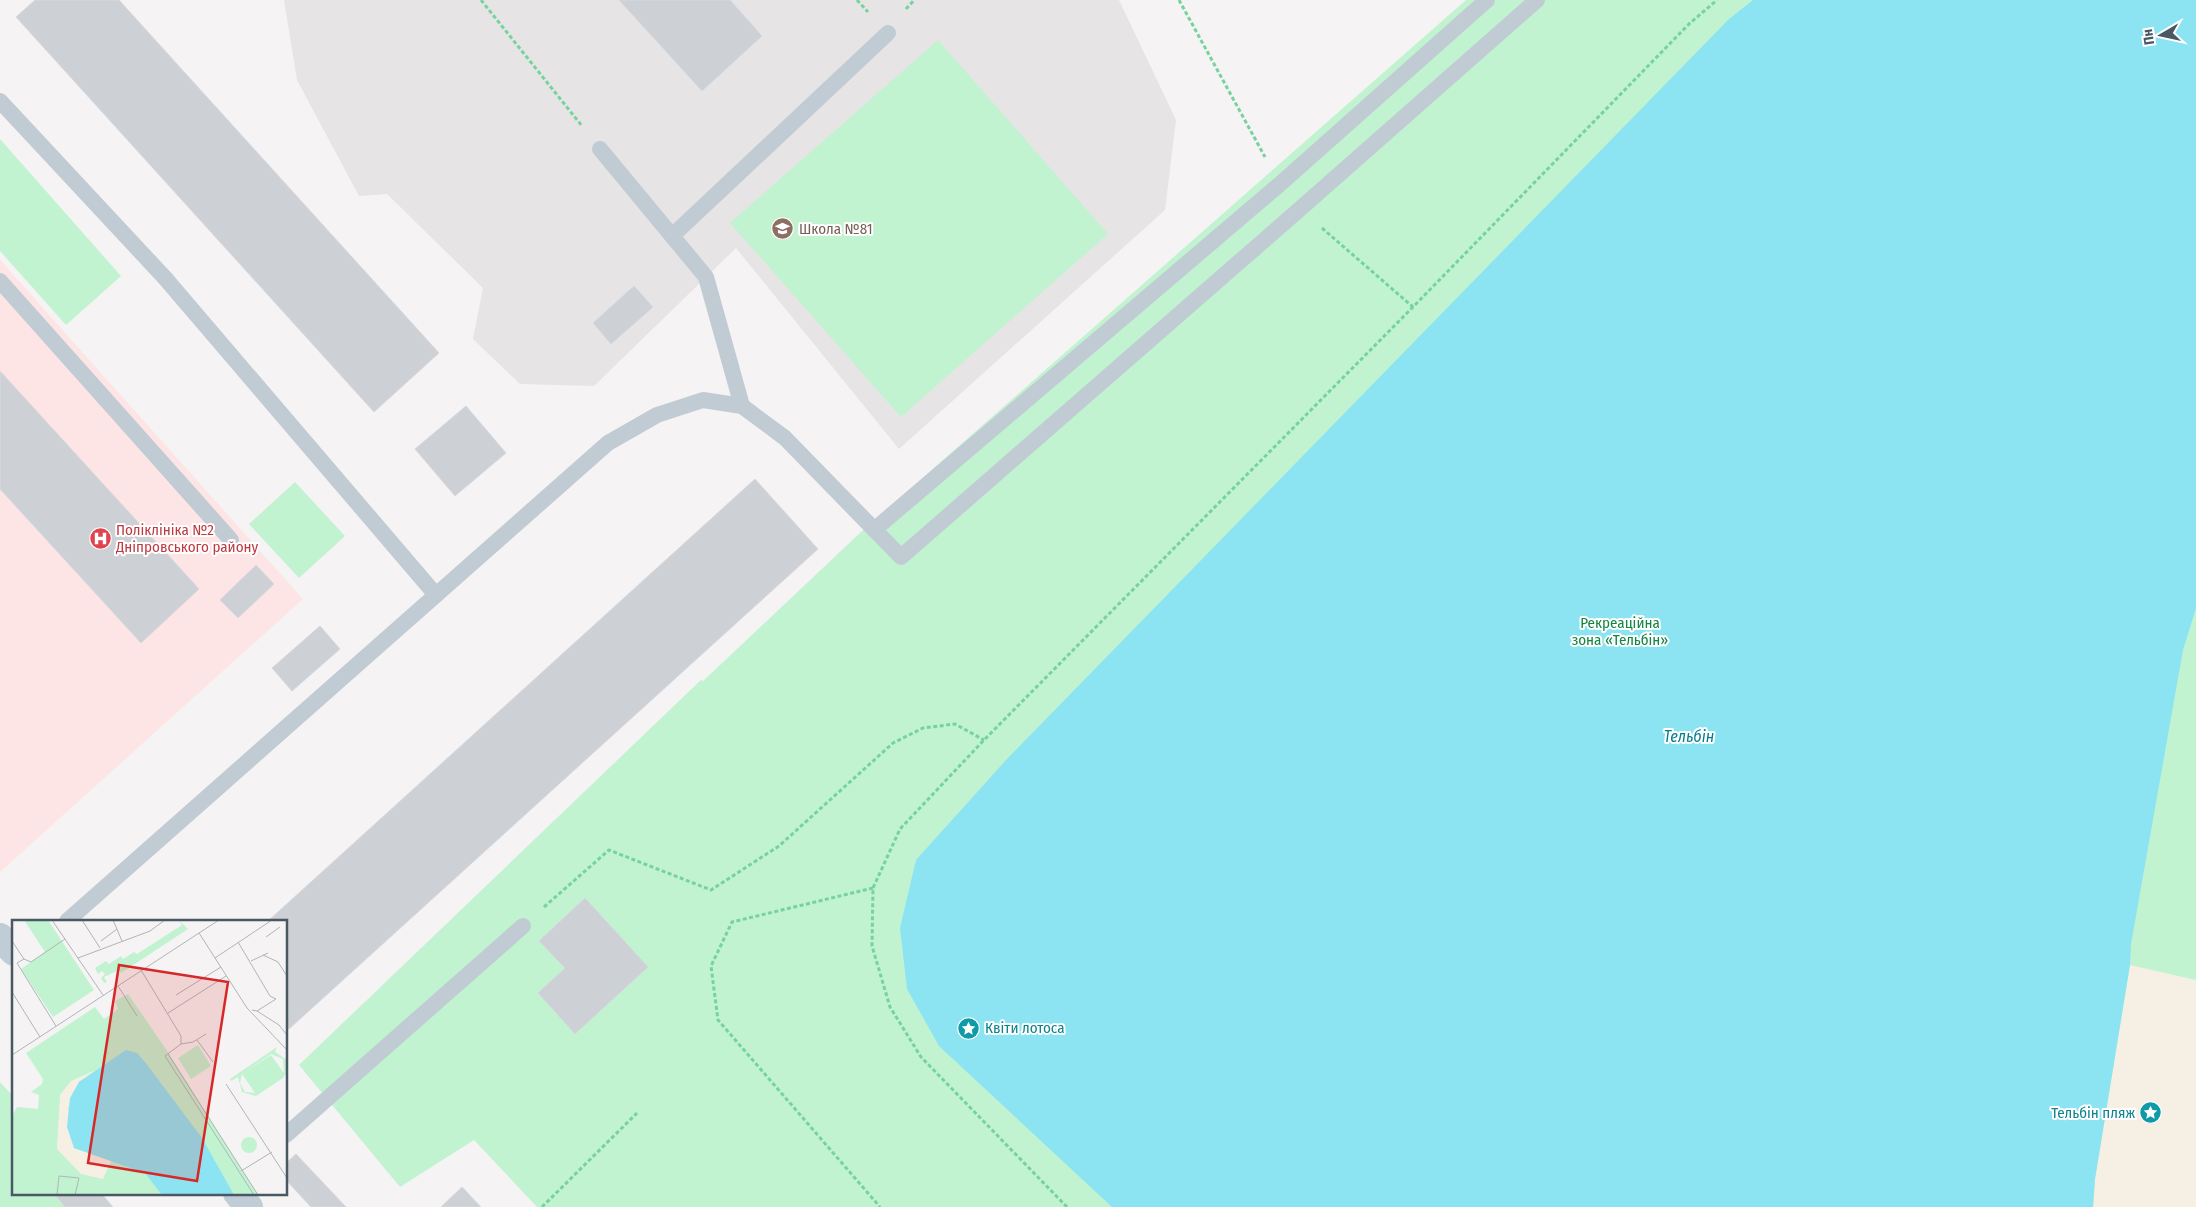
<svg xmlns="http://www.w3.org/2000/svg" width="2196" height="1207" font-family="'Fira Sans Condensed',sans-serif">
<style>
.education{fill:#e6e4e5}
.medical{fill:#fde5e5}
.green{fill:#c1f3d1}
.sand{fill:#f6efe4}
.water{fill:#8ce4f2}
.building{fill:#cdd0d5;stroke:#d7d9de}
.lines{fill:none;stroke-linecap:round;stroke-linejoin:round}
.path{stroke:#76d39f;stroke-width:3;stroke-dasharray:4 2.5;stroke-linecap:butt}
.lane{stroke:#c0cbd3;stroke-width:16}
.secondary{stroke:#c0cdd7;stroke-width:28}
.labels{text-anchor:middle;stroke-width:4;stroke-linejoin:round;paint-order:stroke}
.education-label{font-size:15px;fill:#785e54;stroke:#fff;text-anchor:start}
.health-label{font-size:15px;fill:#be3a42;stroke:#fff;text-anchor:start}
.park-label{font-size:15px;fill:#138442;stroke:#fff}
.culture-label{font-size:15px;fill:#0d838f;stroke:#fff;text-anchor:start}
.water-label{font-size:16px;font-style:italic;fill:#077d8f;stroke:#fff}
.inset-road{fill:none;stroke:#b0b5b9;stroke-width:1}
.view{fill:#d62828;fill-opacity:0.15;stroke:#d62828;stroke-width:2.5}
.inset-edge{fill:none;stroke:#495862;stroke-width:2.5}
</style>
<rect width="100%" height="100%" fill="#f5f3f3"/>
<polygon class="education" points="284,0 1119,0 1176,120 1165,210 899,449 736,248 594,386 520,384 473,339 483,288 387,194 359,196 297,80"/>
<polygon class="medical" points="0,260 303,599 0,872"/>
<g class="green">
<polygon points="1466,0 2196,0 2196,1207 537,1207 474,1140 400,1187 299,1065 702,679 702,682 861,532"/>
<polygon points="938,40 1108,234 901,417 730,223"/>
<polygon points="0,139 121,276 66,325 0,251"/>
<polygon points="295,482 345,536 299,578 249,524"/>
<polygon points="0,1082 14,1097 14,1193 58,1193 55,1196 65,1207 0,1207"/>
</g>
<polygon class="sand" points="2130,965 2196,980 2196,1207 2093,1207 2095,1179"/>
<polygon class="water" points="1753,0 2196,0 2196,608 2183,650 2131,944 2130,965 2095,1179 2093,1207 1112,1207 939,1046 907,989 900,928 916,860 1006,760 1729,19"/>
<g class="building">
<polygon points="35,0 119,0 439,353 374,412 16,17"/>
<polygon points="619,0 730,0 762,36 702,91"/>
<polygon points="634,286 653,307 611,344 593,323"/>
<polygon points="0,371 199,589 141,643 0,489"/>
<polygon points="466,406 506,453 455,496 415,449"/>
<polygon points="755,479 818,549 289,1029 286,1025 286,921 268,921"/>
<polygon points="256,565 274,584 238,618 220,600"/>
<polygon points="320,626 340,649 292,691 272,668"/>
<polygon points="585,898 648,967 575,1034 538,993 565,968 539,941"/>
<polygon points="296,1154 346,1207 311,1207 286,1180 286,1163"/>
<polygon points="462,1187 481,1207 441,1207"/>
<polygon points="58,1193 101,1193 113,1207 65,1207 55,1195"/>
</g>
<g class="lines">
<g class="path">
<polyline points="481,0 582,126"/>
<polyline points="857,0 868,12"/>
<polyline points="1179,0 1265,157"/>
<polyline points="906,9 914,0"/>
<polyline points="1322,228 1413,307"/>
<polyline points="873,888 732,922 711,966 718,1020 880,1207"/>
<polyline points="544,907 609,850 711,890 779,846 893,743 923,728 955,724 984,740"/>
<polyline points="542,1207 637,1113"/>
<polyline points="1067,1207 921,1057 890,1007 872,946 873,888 900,829 984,740 1413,307 1689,24 1717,0"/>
</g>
<g class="lane">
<polyline points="0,101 165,278 436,595"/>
<polyline points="600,149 706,277 742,406"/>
<polyline points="672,236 888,33"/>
<polyline points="0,281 231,540"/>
<polyline points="875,529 1280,184 1487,0"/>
<polyline points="67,921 608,443 657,415 703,400 742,406 785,438 901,557 1301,208 1537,0"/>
<polyline points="286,1135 523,926"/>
</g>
<g class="secondary">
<polyline points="0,937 14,952"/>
<polyline points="237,1193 249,1207"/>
</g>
</g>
<defs>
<symbol id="school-disc" viewBox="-11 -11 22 22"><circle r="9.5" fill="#8d6e63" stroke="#fff"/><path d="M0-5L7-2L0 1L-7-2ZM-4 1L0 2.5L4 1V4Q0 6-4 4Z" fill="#fff"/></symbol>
<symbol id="hospital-disc" viewBox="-11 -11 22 22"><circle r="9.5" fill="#e0444e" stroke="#fff"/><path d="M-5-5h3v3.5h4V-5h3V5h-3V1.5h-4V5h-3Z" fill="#fff"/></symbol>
<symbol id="sight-disc" viewBox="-11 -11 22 22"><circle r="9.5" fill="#0f9aa8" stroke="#fff"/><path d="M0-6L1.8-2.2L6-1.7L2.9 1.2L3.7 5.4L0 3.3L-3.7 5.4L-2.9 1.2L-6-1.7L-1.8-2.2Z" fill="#fff"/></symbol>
</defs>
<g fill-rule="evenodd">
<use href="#school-disc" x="770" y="216" width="25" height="25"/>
<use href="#hospital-disc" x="88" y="526" width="25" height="25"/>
<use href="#sight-disc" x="956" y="1016" width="25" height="25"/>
<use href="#sight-disc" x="2138" y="1100" width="25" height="25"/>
</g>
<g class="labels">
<g class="education-label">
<text x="799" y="234">Школа №81</text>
</g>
<g class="health-label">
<text x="116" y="535">Поліклініка №2<tspan x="116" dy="17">Дніпровського району</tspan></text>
</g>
<g class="park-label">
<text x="1620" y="628">Рекреаційна<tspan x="1620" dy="17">зона «Тельбін»</tspan></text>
</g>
<g class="culture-label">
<text x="985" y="1033">Квіти лотоса</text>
<text x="2135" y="1118" text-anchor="end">Тельбін пляж</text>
</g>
<g class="water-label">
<text x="1689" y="742">Тельбін</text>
</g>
</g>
<g transform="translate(12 920)">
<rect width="275" height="275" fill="#f5f3f3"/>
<path d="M12,0H36L82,70L41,97L9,49L33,32ZM167,0L176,9L109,53L107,50L92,57L95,62L92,63L89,58L93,54L90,51L86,54L83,48L94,41L97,44L109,36L111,39L122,32L125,34L170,5ZM116,74L156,132L246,275H0V196L5,187L26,189L27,175L19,172L30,164L31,159L14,133L83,87L92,99L106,89L103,81ZM186,125L199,146L179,159L166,138ZM265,127L263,132L275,140V152L271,158L244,176L230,172L226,157L219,161L218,159ZM259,134L271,139L272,153L259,135L230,154L243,173L233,172L228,163L230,154ZM229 225a8 8 0 1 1 16 0a8 8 0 1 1-16 0Z" fill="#c1f3d1" fill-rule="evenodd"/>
<path d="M84,150L67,162L56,188L62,228L99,241L91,259L69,254L45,229L48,175L59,161Z" fill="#f6efe4"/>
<path d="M114,130L125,133L133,142L190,218L222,275H150L133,253L62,228L55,207L58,178L67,162Z" fill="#8ce4f2"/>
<path class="inset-road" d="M40,0L91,75M70,0L88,28M101,0L110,21M187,13L235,88L275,130M254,17L268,7M0,21L12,39L19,42L53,19M89,21L105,9M226,22L258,76L264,79L245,91L240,90M251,35L266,42L275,56M66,38L138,11L153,0M203,38L260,0M12,39L5,43L44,106M239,41L256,33M129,50L169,116V124L153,136L242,275M106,66L125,96M0,72L28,117M164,75L209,47M245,91L267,105L275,115M156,93L214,56M185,120L201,142M169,124L181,122L194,114M156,134L246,275M0,135L207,0M214,164L275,258M229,251L260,232M45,275L47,256L67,258L63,275"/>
<path class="view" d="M107,45L216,62L185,261L76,243Z"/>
<rect width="275" height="275" class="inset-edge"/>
</g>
<g transform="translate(2161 35) rotate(261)" stroke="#ffffff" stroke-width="4" paint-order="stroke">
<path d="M0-4L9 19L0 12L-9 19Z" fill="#495862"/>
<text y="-8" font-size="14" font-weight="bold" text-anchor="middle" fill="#495862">Пн</text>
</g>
</svg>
